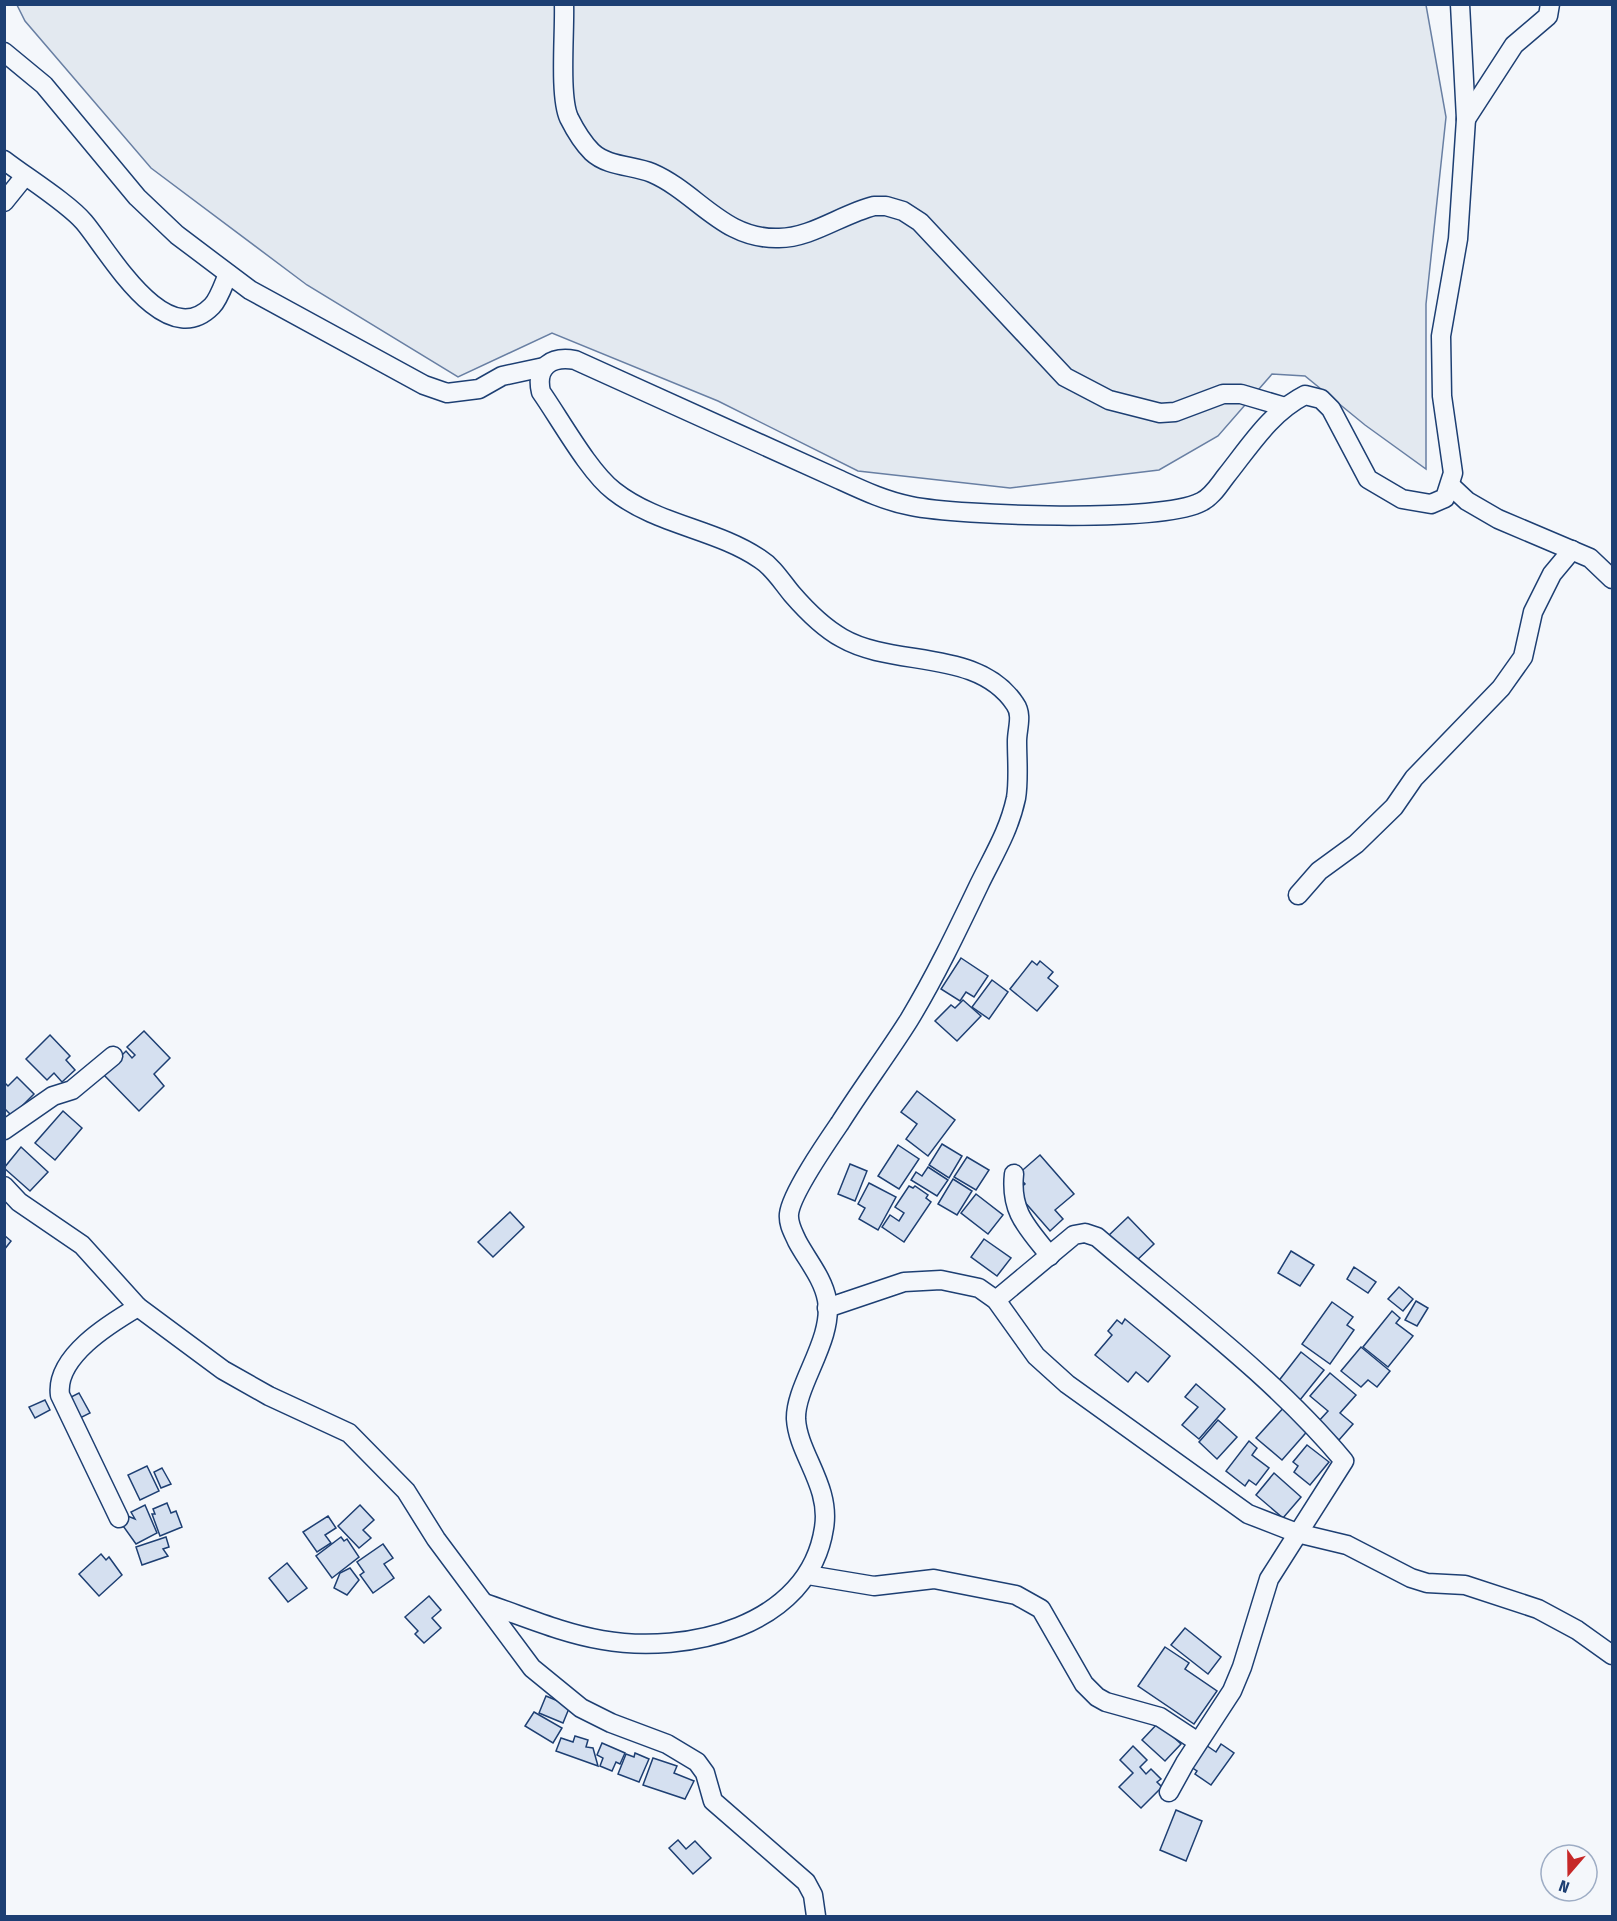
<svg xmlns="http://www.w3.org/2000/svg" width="1617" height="1921" font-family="'Fira Sans Condensed',sans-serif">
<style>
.green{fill:#e3e9f0;stroke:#687fa3;stroke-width:1.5}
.building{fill:#d5e0f0;stroke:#1d3f73;stroke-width:1.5}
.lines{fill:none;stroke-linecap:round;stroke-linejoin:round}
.minor-casing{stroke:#1d3f73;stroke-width:21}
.minor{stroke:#f4f7fb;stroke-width:18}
</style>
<rect width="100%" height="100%" fill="#f4f7fb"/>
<polygon class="green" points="17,5 1426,5 1446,117 1426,304 1426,469 1365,425 1305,376 1272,374 1218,436 1159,470 1010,488 858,471 718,401 552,333 458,377 307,285 151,168 25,21"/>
<g class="building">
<polygon points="961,958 988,976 974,997 966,992 960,1001 941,989"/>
<polygon points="1032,961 1037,965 1040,961 1053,972 1048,978 1058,986 1037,1011 1010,989"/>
<polygon points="992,980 1008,992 989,1019 972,1007"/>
<polygon points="963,1000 981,1016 957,1041 935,1021 951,1005 955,1008"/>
<polygon points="144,1031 170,1058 154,1074 164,1086 139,1111 103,1074 126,1051 132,1058 135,1055 127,1047"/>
<polygon points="50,1035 70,1056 66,1060 75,1070 62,1082 54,1073 47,1080 26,1059"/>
<polygon points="17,1077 34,1094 12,1116 4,1108 4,1082 8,1086"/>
<polygon points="917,1091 955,1120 928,1156 906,1139 917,1124 901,1112"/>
<polygon points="63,1111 82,1128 55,1160 35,1143"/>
<polygon points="942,1144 962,1156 949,1178 929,1165"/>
<polygon points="898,1145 919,1159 899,1189 878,1176"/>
<polygon points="21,1147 48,1172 30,1191 4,1168"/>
<polygon points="1040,1155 1074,1194 1055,1210 1063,1219 1050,1231 1016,1192 1025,1184 1017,1175"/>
<polygon points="967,1157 989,1170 976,1190 954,1177"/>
<polygon points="850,1164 867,1171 855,1201 838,1194"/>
<polygon points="928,1167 948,1180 937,1196 911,1180 916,1172 922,1176"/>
<polygon points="953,1179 972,1191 957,1215 938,1204"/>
<polygon points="869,1183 896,1197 878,1230 859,1219 865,1208 858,1204"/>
<polygon points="909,1186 913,1188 915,1186 928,1195 926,1198 931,1202 904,1242 882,1227 890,1215 899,1221 904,1213 895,1207"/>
<polygon points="976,1194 1003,1215 988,1234 961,1213"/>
<polygon points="510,1212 524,1227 493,1257 478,1242"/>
<polygon points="1128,1217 1154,1244 1133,1264 1107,1237"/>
<polygon points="4,1235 11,1241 4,1250"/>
<polygon points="984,1239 1011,1258 997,1276 971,1257"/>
<polygon points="1291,1251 1314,1265 1300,1286 1278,1273"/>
<polygon points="1354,1267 1376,1282 1368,1293 1347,1279"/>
<polygon points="1399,1287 1413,1299 1403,1311 1388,1299"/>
<polygon points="1416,1301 1428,1308 1417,1326 1405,1320"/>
<polygon points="1332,1302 1353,1317 1347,1325 1354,1330 1330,1364 1302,1344"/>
<polygon points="1392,1311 1400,1318 1396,1323 1413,1336 1388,1367 1363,1347"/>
<polygon points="1125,1319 1170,1356 1148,1382 1136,1372 1128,1382 1095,1355 1112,1335 1108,1331 1117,1320 1122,1324"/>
<polygon points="1361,1347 1390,1371 1377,1387 1368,1380 1361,1387 1341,1371"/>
<polygon points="1301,1352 1324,1370 1296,1405 1274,1387"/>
<polygon points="1330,1373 1356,1395 1340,1413 1353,1424 1339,1440 1318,1422 1328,1411 1310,1396"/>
<polygon points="1196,1384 1225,1409 1199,1439 1182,1425 1198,1407 1185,1397"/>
<polygon points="79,1393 90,1413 78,1419 67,1399"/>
<polygon points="45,1400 50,1410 35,1418 29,1407"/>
<polygon points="1286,1405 1311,1427 1282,1460 1256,1438"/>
<polygon points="1218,1420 1237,1437 1217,1459 1199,1442"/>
<polygon points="1249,1441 1257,1448 1252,1455 1269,1468 1256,1485 1249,1480 1245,1486 1226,1471"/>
<polygon points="1307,1445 1329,1462 1310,1485 1294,1472 1298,1466 1293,1462"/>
<polygon points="147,1466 159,1491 140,1500 128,1475"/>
<polygon points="162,1468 171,1484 161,1488 154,1472"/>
<polygon points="1274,1473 1301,1497 1283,1518 1256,1495"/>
<polygon points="167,1503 171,1513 176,1511 182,1527 160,1536 152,1514 155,1514 153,1509"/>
<polygon points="145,1505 157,1533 136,1544 121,1523 125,1515 135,1519 131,1512"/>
<polygon points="360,1505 374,1520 363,1530 371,1538 359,1548 338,1526"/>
<polygon points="328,1516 336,1528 325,1535 331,1543 317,1552 303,1532"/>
<polygon points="166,1537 169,1547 163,1549 168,1556 142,1565 136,1547"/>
<polygon points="341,1537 344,1541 347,1539 359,1557 332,1578 316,1556"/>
<polygon points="383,1544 393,1558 384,1564 394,1578 373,1593 360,1575 364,1572 357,1562"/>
<polygon points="101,1554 106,1560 109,1557 122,1575 99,1596 79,1574"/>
<polygon points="287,1563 307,1588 288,1602 269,1578"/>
<polygon points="350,1568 359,1580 347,1595 334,1588 340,1573"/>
<polygon points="429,1596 441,1610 432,1618 441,1628 424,1643 415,1634 418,1631 405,1617"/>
<polygon points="1185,1628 1221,1657 1208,1674 1171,1645"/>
<polygon points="1165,1647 1189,1663 1185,1669 1217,1691 1194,1724 1138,1686"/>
<polygon points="546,1696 570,1706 563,1723 539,1713"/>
<polygon points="534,1712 562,1728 553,1743 525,1726"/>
<polygon points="1158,1723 1181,1744 1165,1761 1142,1740"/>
<polygon points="575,1736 588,1740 586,1747 593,1748 598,1766 556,1751 561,1738 573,1742"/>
<polygon points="602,1743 625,1753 620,1764 616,1762 612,1771 600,1766 603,1758 597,1755"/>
<polygon points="1203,1743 1216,1752 1221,1744 1234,1753 1211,1785 1195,1774 1197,1771 1188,1765"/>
<polygon points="1133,1746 1147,1760 1140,1767 1146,1774 1151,1769 1161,1779 1157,1782 1162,1787 1141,1808 1119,1787 1133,1773 1120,1760"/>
<polygon points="635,1753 649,1759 639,1782 618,1774 626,1754 634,1757"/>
<polygon points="653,1758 677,1766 674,1773 694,1781 685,1799 643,1785"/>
<polygon points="1176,1810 1202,1821 1186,1861 1160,1850"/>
<polygon points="678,1840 686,1849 695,1841 711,1858 693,1874 669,1848"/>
</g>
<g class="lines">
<defs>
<g id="minor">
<path d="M564,4C565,32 559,96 569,118C575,130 583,143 592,152C608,167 633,165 652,173C698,193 723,240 779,238C811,238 842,214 874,206H886L903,211L920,222L1065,377L1109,400L1160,413L1175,412L1223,394H1241L1285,407"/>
<polyline points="4,52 44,85 137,197 177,235 250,290 424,385 447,393 479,389 502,376 544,367"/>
<polyline points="1466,119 1514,45 1548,16 1550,4"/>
<path d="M4,160C26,177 68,203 84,222C108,250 165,354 212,306C219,299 224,283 228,274"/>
<polyline points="4,202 25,176"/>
<polyline points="1451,486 1467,501 1498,519 1590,558 1612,579"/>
<polyline points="1298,895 1319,871 1356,844 1394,807 1414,778 1501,688 1523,657 1533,612 1552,574 1572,550"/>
<polyline points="4,1130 53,1096 72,1090 113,1056"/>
<path d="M1014,1174C1010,1212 1027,1227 1050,1256"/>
<polyline points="4,1186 19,1202 82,1245 138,1307 223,1370 269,1396 349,1433 406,1491 436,1539 532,1668 581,1708 611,1723 667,1744 697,1762 705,1773 713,1801 806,1882 813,1895 816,1916"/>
<path d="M996,1300L1074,1235L1085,1233L1097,1237C1181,1309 1273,1376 1344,1461L1269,1579L1242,1667L1232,1691L1185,1763L1169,1792"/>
<polyline points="827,1308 904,1282 941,1280 979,1288 996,1300 1036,1356 1067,1384 1248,1514 1297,1533 1347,1545 1411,1578 1427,1583 1465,1585 1538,1609 1577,1630 1612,1655"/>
<path d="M119,1518L60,1395C55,1357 109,1324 138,1307"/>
<polyline points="808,1575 874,1586 934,1579 1016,1595 1041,1609 1084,1684 1097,1697 1106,1702 1160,1717 1198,1742"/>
<path d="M484,1603C523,1616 561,1633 602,1640C686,1655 809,1627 824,1528C831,1486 798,1454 796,1419C795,1385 834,1340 827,1300C823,1278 807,1260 797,1241C793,1232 788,1224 789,1214C791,1194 827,1142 840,1123C862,1088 887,1055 909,1020C935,977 957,931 979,885C993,856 1009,831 1016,798C1019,780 1017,760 1017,741C1017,729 1023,715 1015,704C978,648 894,668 842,638C824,628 805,609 792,594C782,582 773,567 760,559C716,529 657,525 614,491C589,472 560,419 541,392C535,366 552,356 575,360L838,479C862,490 885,501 911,506C959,516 1162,523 1201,502C1212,497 1219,485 1226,476C1250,446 1270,413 1305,395L1321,399L1331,409L1368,479L1402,499L1431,504L1445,498L1453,473L1442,396L1441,336L1458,239L1466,119L1460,4"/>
</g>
</defs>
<use href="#minor" class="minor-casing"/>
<use href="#minor" class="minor"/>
</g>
<rect width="1617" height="1921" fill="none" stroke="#1d3f73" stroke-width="12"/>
<g transform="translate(1569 1873) rotate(200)"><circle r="28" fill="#f4f7fb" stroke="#9eadc5" stroke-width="1.5"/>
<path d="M0-4.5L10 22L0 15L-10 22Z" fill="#c62828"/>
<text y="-9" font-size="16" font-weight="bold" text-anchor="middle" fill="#1d3f73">N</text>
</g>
</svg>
